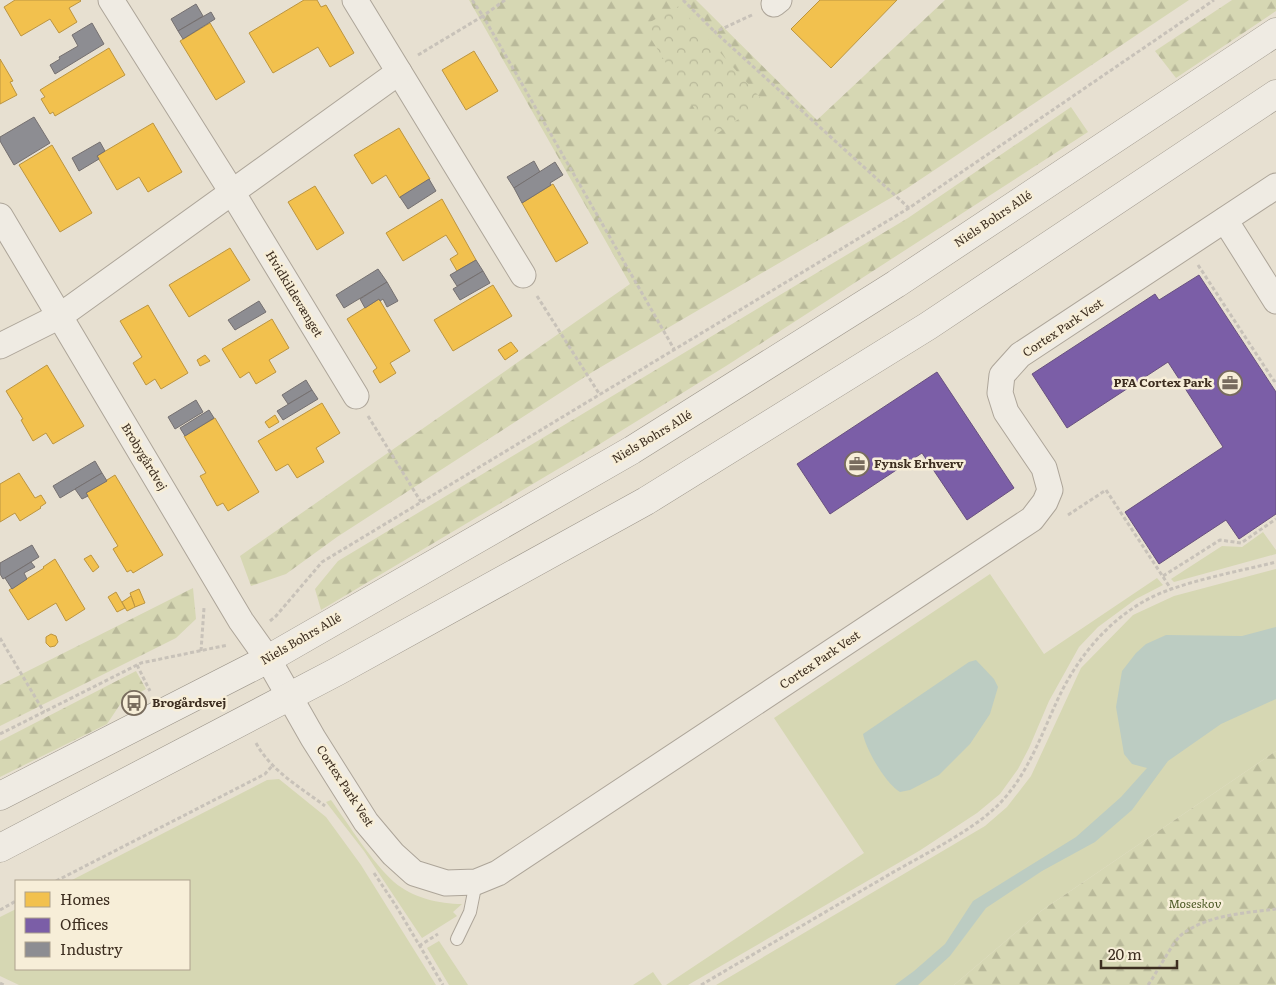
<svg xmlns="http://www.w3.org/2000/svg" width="1276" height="985" font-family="Literata,serif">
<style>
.grass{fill:#d6d7b3}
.forest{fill:url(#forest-firs)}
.park{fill:url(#park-crowns)}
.water{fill:#bcccc2}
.homes{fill:#f2c14e;stroke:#bc9540}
.offices{fill:#7b5ea7;stroke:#68507e}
.industry{fill:#8d8d92;stroke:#757070}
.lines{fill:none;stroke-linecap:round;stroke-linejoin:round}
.lane-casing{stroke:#ada599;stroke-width:14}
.street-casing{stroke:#ada599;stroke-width:27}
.secondary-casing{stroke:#9c958a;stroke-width:29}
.path{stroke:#c8c2b9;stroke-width:3;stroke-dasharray:4 2.5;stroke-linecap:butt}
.lane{stroke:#efebe3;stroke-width:12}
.street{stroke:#efebe3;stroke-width:25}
.secondary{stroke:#efebe3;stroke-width:28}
.labels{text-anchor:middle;stroke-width:5;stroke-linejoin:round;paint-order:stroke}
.street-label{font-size:12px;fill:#3d2e20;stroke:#f7eed8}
.poi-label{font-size:12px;font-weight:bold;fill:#3d2e20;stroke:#f7eed8;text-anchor:start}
.park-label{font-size:12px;font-style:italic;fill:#4d5a26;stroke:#f7eed8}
</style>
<defs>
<pattern id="forest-firs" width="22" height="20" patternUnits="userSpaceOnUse" patternTransform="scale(1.25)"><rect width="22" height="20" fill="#d6d7b3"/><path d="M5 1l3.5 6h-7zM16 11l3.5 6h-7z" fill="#b9b99a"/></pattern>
<pattern id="park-crowns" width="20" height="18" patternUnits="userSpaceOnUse" patternTransform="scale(1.25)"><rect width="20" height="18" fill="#d6d7b3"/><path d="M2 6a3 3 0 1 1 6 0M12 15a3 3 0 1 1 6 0" fill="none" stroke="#b9b99a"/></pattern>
</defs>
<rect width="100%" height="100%" fill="#e7e0d1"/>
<g class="grass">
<polygon points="1263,532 1276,550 1276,554 1174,582 1171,579 1222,546 1242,547"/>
<polygon points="1276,569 1276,751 1041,911 954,985 716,985 985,826 1007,807 1031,776 1081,668 1133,615 1174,596"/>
<polygon points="990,574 1044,654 1157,578 1163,585 1136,599 1098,627 1079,647 1049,701 1029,748 1018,769 1000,794 977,813 919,851 688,985 666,985 864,853 774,718"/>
<polygon points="279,779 326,817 361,865 436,985 19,985 0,976 0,917 16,909 16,969 189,969 189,881 70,881 267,780"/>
<path d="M331,800C349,825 372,862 394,882C413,898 439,904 462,904L453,912L457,916L422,938L364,851L326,802Z"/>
<polygon points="439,941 468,985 449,985 427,948"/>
<polygon points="653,972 662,985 633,985"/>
</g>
<g class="forest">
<polygon points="469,0 696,0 817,120 945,0 1189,0 906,189 594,371 337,537 286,574 251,586 240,556 630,284"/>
<polygon points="1232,0 1276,0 1276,11 1176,78 1155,51"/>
<polygon points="1071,107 1088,132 726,366 595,447 321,610 315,589 338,561 908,218"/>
<polygon points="193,588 196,619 176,638 0,726 0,685"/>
<polygon points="136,671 146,689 121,703 107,724 0,777 0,741"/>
<polygon points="1276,751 1276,985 954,985 1041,911"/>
</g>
<polygon class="park" points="679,6 764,102 712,137 643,26"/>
<g class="water">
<polygon points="1276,627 1276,699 1221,724 1168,761 1132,810 1095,842 1042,871 986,908 950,956 918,985 895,985 914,971 945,944 973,901 1076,837 1121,797 1147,768 1132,764 1124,754 1116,707 1122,671 1136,653 1146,644 1166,635 1242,636"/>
<path d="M976,660L994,679L998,687L990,714L970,744L939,775L910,790L900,792C886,784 866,750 863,734L969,662Z"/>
</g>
<g class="homes">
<polygon points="15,0 80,0 81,1 69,8 77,22 59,33 50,19 21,36 4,7"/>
<polygon points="304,0 317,0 321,7 326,5 354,53 330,67 318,47 273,73 249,33"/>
<polygon points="820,0 897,0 831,68 791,29"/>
<polygon points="210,23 245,82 216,100 180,41"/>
<polygon points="109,48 125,75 55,116 53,112 50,114 41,99 45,97 40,90"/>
<polygon points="474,51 498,91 466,110 442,70"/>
<polygon points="0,59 13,81 10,82 17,95 0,104"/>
<polygon points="153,123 182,172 148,192 139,177 117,190 97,156"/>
<polygon points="399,128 430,179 400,198 386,175 372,184 354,155"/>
<polygon points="52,145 92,213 60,232 19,165"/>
<polygon points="553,184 588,243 556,262 522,203"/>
<polygon points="315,186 344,233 317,250 288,202"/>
<polygon points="442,199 476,260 457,271 450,259 458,254 446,235 403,261 386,233"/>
<polygon points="230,248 250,280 189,317 169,285"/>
<polygon points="493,285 512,316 453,351 434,320"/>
<polygon points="379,299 410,351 390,363 396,373 380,383 373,371 377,368 347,319"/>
<polygon points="148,305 188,373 161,389 155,379 146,385 133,363 142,357 120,321"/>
<polygon points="272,319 289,348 269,360 276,372 256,384 249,372 240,378 222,349"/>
<polygon points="511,342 518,351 505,360 498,350"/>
<polygon points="205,355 210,361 200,366 197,360"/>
<polygon points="47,365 84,426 53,444 46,433 33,441 21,420 23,419 6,391"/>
<polygon points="322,403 340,433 316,448 324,462 297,478 288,464 276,471 258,441"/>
<polygon points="275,415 279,422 269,428 265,422"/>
<polygon points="215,418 259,492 228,511 223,503 217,506 200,476 206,473 184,436"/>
<polygon points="19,473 35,498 41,495 46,503 40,507 41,508 20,521 15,513 0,522 0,484"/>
<polygon points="115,475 163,555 133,573 131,570 127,572 113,549 118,546 86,493"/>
<polygon points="91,555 99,567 93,572 84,559"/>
<polygon points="55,559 85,609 66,621 56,603 28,620 9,590 44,568 43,567"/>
<polygon points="139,589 145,603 135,607 130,593"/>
<polygon points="116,592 125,608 117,612 108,597"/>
<polygon points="131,596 135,607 127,611 122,602"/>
<polygon points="51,634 56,636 58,642 55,646 50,647 46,643 46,637"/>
</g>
<g class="offices">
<polygon points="1199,275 1276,392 1276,514 1239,539 1226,520 1159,564 1125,512 1223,447 1168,362 1067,428 1032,374 1155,294 1159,300"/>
<polygon points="937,372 1014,488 967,520 922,453 830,514 797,464"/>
</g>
<g class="industry">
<polygon points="196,4 203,16 178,31 171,19"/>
<polygon points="211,12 215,19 183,39 178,31"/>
<polygon points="92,23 104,44 55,74 50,65 60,59 59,57 78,46 72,35"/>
<polygon points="34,117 50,143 14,165 0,141 0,137"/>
<polygon points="100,142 105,151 97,156 99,159 79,171 72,158"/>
<polygon points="534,161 540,172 514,188 507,177"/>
<polygon points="555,162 563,175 550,183 551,185 522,203 514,188"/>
<polygon points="429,179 436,191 408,209 400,197"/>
<polygon points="476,260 483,271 457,286 450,275"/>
<polygon points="378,269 387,282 344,308 336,295"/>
<polygon points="483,271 490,283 460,300 453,289"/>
<polygon points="387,282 398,301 387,307 383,299 380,301 379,299 365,308 360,299"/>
<polygon points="259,301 266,312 235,330 228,320"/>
<polygon points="306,380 312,390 288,404 282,395"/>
<polygon points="312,390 318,399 283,420 277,411"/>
<polygon points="196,400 203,412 175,429 168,417"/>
<polygon points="209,410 214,418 185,436 180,428"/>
<polygon points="95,461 102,473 60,498 53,486"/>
<polygon points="102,473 107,481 86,493 88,496 82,499 75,489"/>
<polygon points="32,545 39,557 3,579 0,574 0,563"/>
<polygon points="31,562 35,567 24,573 27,579 12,589 5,578"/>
</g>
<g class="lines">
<defs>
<polyline id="lane" points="457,939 470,912 476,882"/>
<g id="street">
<polyline points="111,0 232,192 356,396"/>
<polyline points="355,0 523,275"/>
<polyline points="774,4 779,0"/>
<polyline points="0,216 241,621 268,659 313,738 366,822 393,854 414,873 446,883 476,882 498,873 1032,519 1045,502 1050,490 1044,468 1006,412 1000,393 1002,375 1020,355 1276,186"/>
<polyline points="1225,220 1276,301"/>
<polyline points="0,346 60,316 399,72"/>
</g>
<g id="secondary">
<polyline points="0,796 268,659 632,450 896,284 1276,32"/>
<polyline points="0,848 338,671 646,501 928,326 1276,94"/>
</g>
</defs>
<use href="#lane" class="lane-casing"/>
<use href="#street" class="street-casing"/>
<use href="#secondary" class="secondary-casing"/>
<g class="path">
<polyline points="505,0 483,16 674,349"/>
<polyline points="683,0 715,32"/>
<polyline points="752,15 715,32 909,208"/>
<polyline points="418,55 483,16 472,0"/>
<polyline points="1198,265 1274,381 1276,380"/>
<polyline points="537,296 600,395"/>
<polyline points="368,416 421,502"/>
<polyline points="1068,515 1106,490 1171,589"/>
<polyline points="1163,576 1220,540 1241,543 1276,519"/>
<polyline points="270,621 276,616 322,562 909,208 1214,0"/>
<polyline points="0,638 44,712"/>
<polyline points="201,651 204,608"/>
<polyline points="137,665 150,691"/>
<polyline points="0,734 141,663 228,645"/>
<path d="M256,743C271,771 300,787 325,806"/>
<polyline points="374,873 396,906 443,985"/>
<polyline points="56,881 265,774 272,766"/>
<polyline points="0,910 16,901"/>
<polyline points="419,946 438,934"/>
<polyline points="0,983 4,985"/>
<path d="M701,985C764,948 827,911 890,874C923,855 968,833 995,808C1026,779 1040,738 1057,701C1079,653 1116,610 1166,591C1201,578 1240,571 1276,562"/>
<path d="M1148,985C1156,974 1172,944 1180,936C1205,915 1245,913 1276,909"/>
</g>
<use href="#lane" class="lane"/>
<use href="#street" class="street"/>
<use href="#secondary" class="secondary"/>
</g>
<defs>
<symbol id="office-ring" viewBox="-11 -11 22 22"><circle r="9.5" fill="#f7eed8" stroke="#786c5e" stroke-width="1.5"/><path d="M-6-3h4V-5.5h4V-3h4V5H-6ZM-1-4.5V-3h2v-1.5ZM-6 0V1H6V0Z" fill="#786c5e"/></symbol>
<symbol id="bus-ring" viewBox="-11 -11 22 22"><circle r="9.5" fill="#f7eed8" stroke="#786c5e" stroke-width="1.5"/><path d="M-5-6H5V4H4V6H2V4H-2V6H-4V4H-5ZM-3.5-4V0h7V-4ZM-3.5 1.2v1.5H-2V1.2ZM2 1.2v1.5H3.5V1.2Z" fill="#786c5e"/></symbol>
</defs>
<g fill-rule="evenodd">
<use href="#office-ring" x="1216" y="369" width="28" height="28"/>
<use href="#office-ring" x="843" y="450" width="28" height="28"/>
<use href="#bus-ring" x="120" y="689" width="28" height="28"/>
</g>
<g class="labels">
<g class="street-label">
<text transform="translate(993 219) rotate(-34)" y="4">Niels Bohrs Allé</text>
<text transform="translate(294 294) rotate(59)" y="4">Hvidkildevænget</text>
<text transform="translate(1063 328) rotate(-34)" y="4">Cortex Park Vest</text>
<text transform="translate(652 437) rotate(-31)" y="4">Niels Bohrs Allé</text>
<text transform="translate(144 457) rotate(59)" y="4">Brobygårdvej</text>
<text transform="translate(301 639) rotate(-30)" y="4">Niels Bohrs Allé</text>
<text transform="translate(820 660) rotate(-34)" y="4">Cortex Park Vest</text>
<text transform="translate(345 786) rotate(57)" y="4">Cortex Park Vest</text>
</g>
<g class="poi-label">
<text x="1212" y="387" text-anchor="end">PFA Cortex Park</text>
<text x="874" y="468">Fynsk Erhverv</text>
<text x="152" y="707">Brogårdsvej</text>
</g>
<g class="park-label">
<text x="1195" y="908">Moseskov</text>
</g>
</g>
<rect x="15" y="880" width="175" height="90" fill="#f7eed8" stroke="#ada18e"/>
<rect x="25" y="892" width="25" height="15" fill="#f2c14e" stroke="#ada18e"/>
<text x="60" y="905" font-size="15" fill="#3d2e20">Homes</text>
<rect x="25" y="918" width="25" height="15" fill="#7b5ea7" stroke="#ada18e"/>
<text x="60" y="930" font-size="15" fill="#3d2e20">Offices</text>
<rect x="25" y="942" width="25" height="15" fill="#8d8d92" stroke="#ada18e"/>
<text x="60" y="955" font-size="15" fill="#3d2e20">Industry</text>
<path d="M1101 960v8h76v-8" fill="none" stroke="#3d2e20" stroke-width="2.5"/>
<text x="1108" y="960" font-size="15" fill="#3d2e20" stroke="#f7eed8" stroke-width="4" paint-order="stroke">20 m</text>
</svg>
